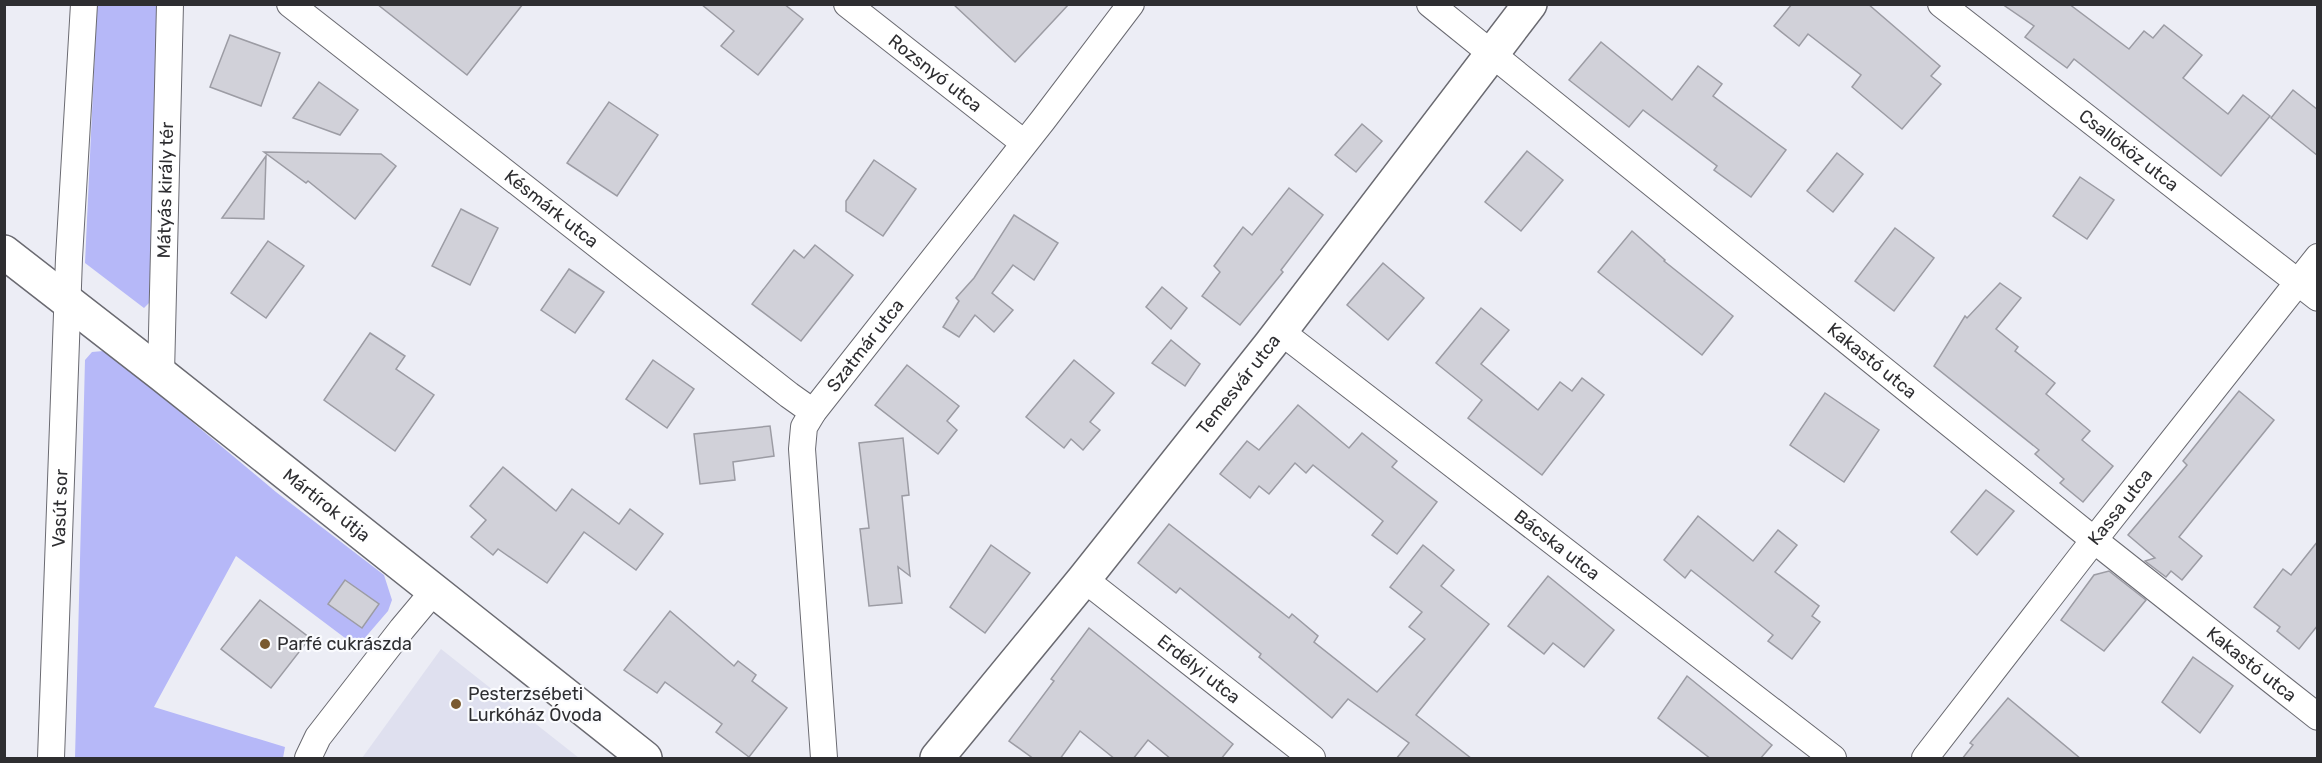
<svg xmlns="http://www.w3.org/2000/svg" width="2322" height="763" font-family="Rubik,sans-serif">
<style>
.built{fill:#dfe0ef}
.green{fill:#b6b8f8}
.building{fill:#d1d1d9;stroke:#9c9ca4;stroke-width:1.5}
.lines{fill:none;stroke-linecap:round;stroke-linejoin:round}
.minor-casing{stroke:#6a6a71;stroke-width:28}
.tertiary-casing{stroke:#6a6a71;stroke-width:36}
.minor{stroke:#fff;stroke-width:26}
.tertiary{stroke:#fff;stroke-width:33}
.poi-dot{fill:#7a5a30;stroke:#fafbfe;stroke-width:2}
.labels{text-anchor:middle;stroke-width:4.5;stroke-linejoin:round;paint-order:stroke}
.street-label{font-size:18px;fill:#2e2e31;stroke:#fafbfe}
.poi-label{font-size:18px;fill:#2e2e31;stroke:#fafbfe;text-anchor:start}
</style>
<rect width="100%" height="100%" fill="#ecedf5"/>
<polygon class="built" points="441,649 579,758 362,758"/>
<g class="green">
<polygon points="97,5 159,5 149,303 144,308 85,263"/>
<polygon points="103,351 154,390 276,492 384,575 392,600 388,611 357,647 236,556 154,707 285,747 283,758 75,758 85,360 92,352"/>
</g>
<g class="building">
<polygon points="377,4 523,4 467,75"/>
<polygon points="701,4 784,4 803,19 758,75 721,46 734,31"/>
<polygon points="953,4 1069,4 1015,62"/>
<polygon points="1792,4 1868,4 1940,66 1931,76 1941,84 1902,129 1852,87 1861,75 1808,34 1799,46 1774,26"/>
<polygon points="2002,4 2069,4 2129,49 2144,31 2153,38 2164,25 2202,55 2183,78 2228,114 2243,95 2270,116 2221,176 2074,59 2067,68 2025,37 2034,26"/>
<polygon points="230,35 280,53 261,106 210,87"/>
<polygon points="1601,42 1672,100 1698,66 1722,84 1713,96 1786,150 1751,197 1714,170 1717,166 1643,110 1629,127 1569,80"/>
<polygon points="319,82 358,110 340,135 293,118"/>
<polygon points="2293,90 2318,110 2318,156 2271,118"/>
<polygon points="609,102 658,135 617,196 567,163"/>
<polygon points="1362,124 1382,141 1356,172 1335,155"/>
<polygon points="1527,151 1563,180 1521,231 1485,202"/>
<polygon points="264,152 381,154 396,166 355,219 308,181 306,183"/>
<polygon points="1837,153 1863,174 1833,212 1807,191"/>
<polygon points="266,156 264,219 222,218"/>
<polygon points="874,160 916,189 883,236 846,211 846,201"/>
<polygon points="2080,177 2114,200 2087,239 2053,216"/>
<polygon points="1289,188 1323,215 1281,270 1283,272 1240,325 1202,296 1220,272 1214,266 1243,227 1252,235"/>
<polygon points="461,209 498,228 470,285 432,266"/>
<polygon points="1014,215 1058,243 1034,280 1013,265 992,293 1013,310 994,332 975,315 959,337 943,327 959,301 956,298 974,278"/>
<polygon points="1895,228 1934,258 1894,311 1855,281"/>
<polygon points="1632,231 1665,260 1664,261 1733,316 1702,355 1598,272"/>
<polygon points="268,241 304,266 266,318 231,293"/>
<polygon points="815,245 853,275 801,341 752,304 794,250 804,258"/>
<polygon points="1383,263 1424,298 1388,340 1347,305"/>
<polygon points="569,269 604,292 575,333 541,310"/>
<polygon points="2000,283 2021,298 1996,329 2018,347 2015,351 2055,383 2046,394 2090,431 2082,440 2113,466 2083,502 2060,483 2064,479 2035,454 2039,450 1934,366 1965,316 1967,318"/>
<polygon points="1162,287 1187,308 1171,329 1146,307"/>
<polygon points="1481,308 1509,330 1481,364 1538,410 1560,382 1572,391 1582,378 1604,395 1542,475 1468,418 1482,400 1436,363"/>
<polygon points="370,333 405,356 396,369 434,395 395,451 324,400"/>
<polygon points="1171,340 1200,364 1185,386 1152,363"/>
<polygon points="653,360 694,389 667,428 626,399"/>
<polygon points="1074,360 1114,393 1090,422 1100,430 1083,450 1071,439 1064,448 1026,417"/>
<polygon points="907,365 959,406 947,421 957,430 938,454 875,405"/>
<polygon points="2239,391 2274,420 2179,537 2202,556 2182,580 2171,571 2166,577 2145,561 2155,558 2128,535 2187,465 2183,461"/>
<polygon points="1825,393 1879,430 1844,482 1790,445"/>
<polygon points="1298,405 1349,448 1362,433 1397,461 1392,467 1437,502 1397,554 1372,535 1383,521 1313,465 1306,473 1295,463 1269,494 1259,486 1250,498 1220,474 1247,441 1259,450"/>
<polygon points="770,426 774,456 733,462 735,480 700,484 694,434"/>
<polygon points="903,438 909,495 902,496 910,576 898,567 902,603 869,606 860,529 869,528 859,443"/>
<polygon points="503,467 556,511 572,489 619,524 630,509 663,534 636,570 584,532 547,583 498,549 493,555 471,537 486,520 470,506"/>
<polygon points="1986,490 2014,511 1977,555 1951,532"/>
<polygon points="1698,516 1753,561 1778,530 1797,545 1775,572 1819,606 1812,616 1820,622 1792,659 1768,641 1773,635 1691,570 1685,578 1664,560"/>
<polygon points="1169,524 1289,618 1292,614 1318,636 1314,642 1377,692 1425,639 1409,627 1422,612 1390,587 1423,545 1454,570 1441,586 1489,624 1416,715 1472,759 1396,759 1409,743 1348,699 1332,718 1259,657 1261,654 1180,588 1176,593 1138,563"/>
<polygon points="2318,541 2318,625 2299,649 2277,631 2280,627 2254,607 2283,569 2291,575"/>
<polygon points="991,545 1030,573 985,633 950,607"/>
<polygon points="2109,571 2146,600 2104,651 2061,620 2094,575"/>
<polygon points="1548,576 1614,630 1584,667 1553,643 1544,654 1508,626"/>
<polygon points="345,580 379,604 362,628 328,604"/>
<polygon points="260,600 310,638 271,688 221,649"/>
<polygon points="670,611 734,666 738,661 756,675 752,681 787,708 749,757 716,732 722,724 665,682 657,693 624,670"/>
<polygon points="1089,628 1233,744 1221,759 1171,759 1148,740 1133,759 1115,759 1080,731 1060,759 1034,759 1009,741 1054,681 1051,679"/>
<polygon points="2193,657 2233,686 2200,733 2162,702"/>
<polygon points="1687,676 1772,745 1760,759 1711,759 1658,718"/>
<polygon points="2008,698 2081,759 1962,759 1973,745 1970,743"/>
</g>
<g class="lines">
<defs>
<g id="minor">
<path id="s1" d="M290,4L789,395L813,412"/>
<path id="s2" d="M847,4L1024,143"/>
<path id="s3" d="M1430,4L2094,540L2318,717"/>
<path id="s4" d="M1941,4L2318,298"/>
<path id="s5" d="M1280,331L1833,758"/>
<path id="s6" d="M161,374L170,4"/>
<path id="s7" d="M1084,579L1312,758"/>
<path id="s8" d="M51,758L69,258L84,4"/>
<polyline points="308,758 318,737 402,629 433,592"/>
<path id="s9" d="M824,758L802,449L804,427L813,412L1043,120L1131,4"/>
<path id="s10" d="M1925,758L2094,540L2318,257"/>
</g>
<g id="tertiary">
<path id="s11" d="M4,252L161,374L645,758"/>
<path id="s12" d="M937,758L1084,579L1270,345L1530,4"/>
</g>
</defs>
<use href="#minor" class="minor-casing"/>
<use href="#tertiary" class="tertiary-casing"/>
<use href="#minor" class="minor"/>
<use href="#tertiary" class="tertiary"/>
</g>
<g class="poi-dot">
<circle cx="265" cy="644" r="6"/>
<circle cx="456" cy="704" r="6"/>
</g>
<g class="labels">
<g class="street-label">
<text dy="6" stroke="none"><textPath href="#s2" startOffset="112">Rozsnyó utca</textPath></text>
<text dy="6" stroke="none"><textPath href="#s4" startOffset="238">Csallóköz utca</textPath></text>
<text dy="6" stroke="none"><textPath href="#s6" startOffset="184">Mátyás király tér</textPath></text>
<text dy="6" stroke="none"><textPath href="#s1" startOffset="332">Késmárk utca</textPath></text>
<text dy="6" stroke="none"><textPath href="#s9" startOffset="434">Szatmár utca</textPath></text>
<text dy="6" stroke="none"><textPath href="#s3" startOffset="568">Kakastó utca</textPath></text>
<text dy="6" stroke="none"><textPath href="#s12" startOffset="480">Temesvár utca</textPath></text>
<text dy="6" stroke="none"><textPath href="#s11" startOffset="410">Mártírok útja</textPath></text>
<text dy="6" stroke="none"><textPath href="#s10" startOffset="318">Kassa utca</textPath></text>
<text dy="6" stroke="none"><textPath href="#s8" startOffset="250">Vasút sor</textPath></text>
<text dy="6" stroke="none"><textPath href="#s5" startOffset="350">Bácska utca</textPath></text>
<text dy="6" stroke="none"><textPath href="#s3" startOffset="1054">Kakastó utca</textPath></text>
<text dy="6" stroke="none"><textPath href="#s7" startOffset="146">Erdélyi utca</textPath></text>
</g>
<g class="poi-label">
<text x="277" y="650">Parfé cukrászda</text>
<text x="468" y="700">Pesterzsébeti<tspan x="468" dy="21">Lurkóház Óvoda</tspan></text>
</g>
</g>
<rect width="2322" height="763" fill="none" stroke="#2e2e31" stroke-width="12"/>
</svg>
